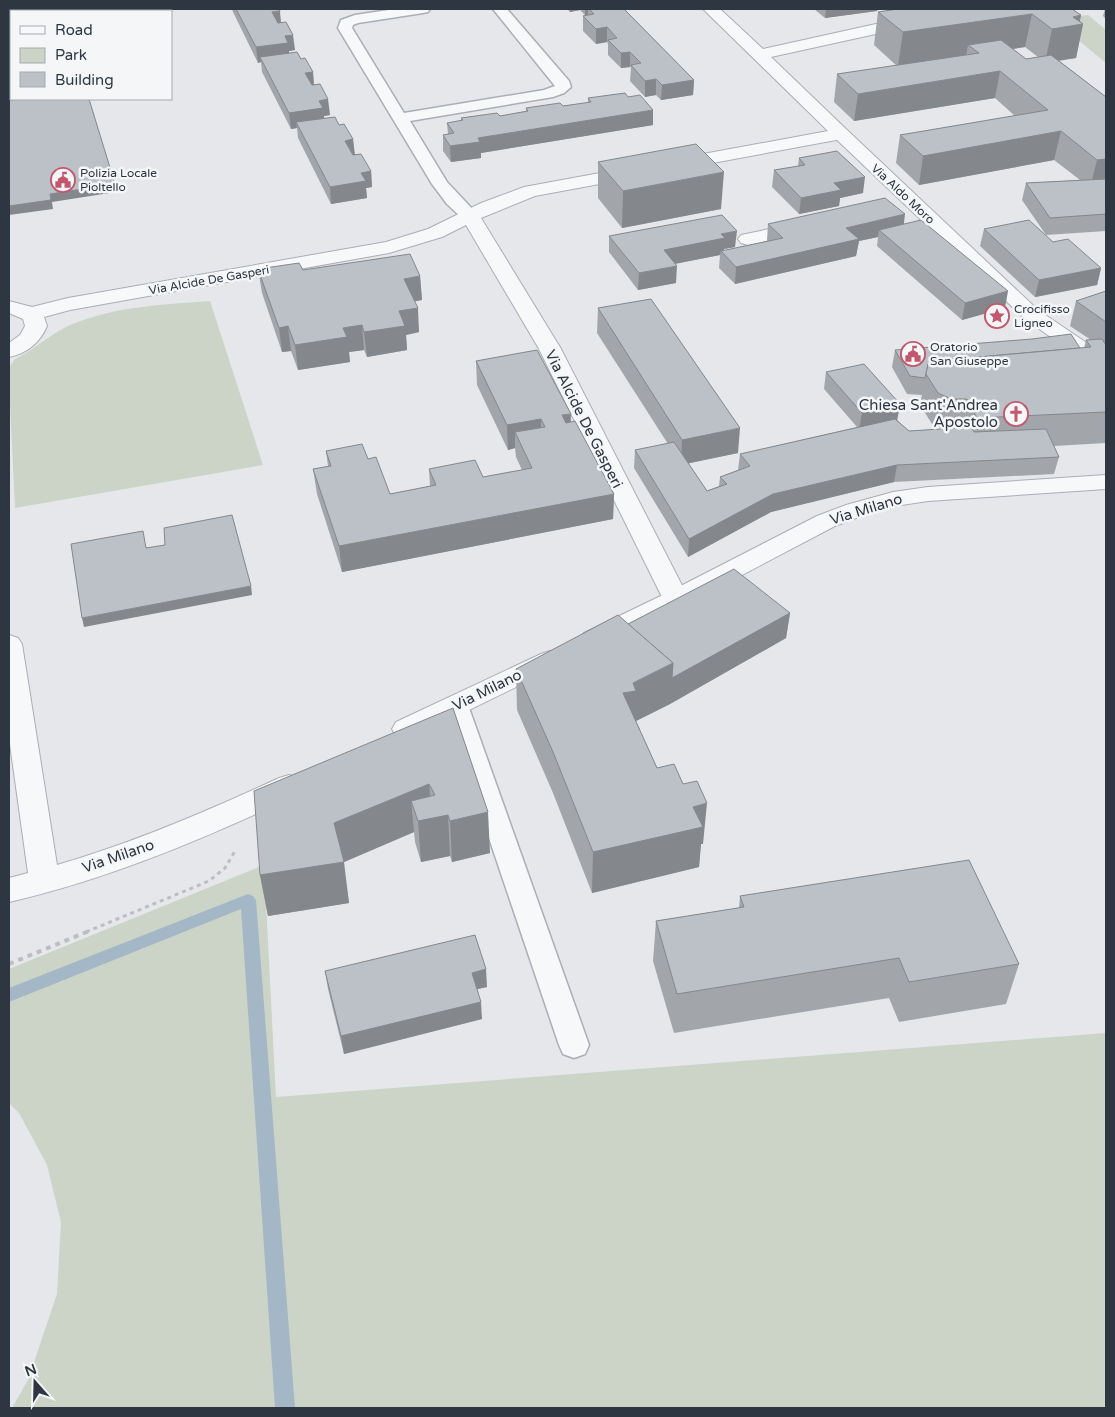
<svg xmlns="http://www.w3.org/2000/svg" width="1115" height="1417" font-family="'Varela Round',sans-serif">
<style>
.green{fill:#cbd4c7}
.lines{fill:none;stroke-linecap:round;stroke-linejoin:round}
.stream{fill:#a4b7c7;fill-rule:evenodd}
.service-casing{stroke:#aaaeb5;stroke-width:3}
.pedestrian-casing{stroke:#aaaeb5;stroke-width:2}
.minor-casing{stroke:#aaaeb5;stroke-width:2}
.path-far1{stroke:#bbbec3;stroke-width:3;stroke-dasharray:4 4;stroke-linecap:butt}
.path{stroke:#bbbec3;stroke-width:4;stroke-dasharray:5 5;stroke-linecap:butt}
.service{fill:#f7f8fa;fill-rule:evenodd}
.pedestrian{fill:#f7f8fa;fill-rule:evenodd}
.minor{fill:#f7f8fa;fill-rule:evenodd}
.wall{fill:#a2a6ab;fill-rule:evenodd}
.shaded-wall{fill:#84878b}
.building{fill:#bcc1c7;stroke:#84878b}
.labels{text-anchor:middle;stroke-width:5;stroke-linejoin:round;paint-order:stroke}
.far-poi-label{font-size:12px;fill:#2e3642;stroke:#f4f6f8;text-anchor:start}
.far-street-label{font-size:12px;fill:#2e3642;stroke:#f4f6f8}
.poi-label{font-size:15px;fill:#2e3642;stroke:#f4f6f8;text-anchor:end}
.street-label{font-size:15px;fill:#2e3642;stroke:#f4f6f8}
</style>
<rect width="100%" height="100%" fill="#e5e7eb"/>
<g class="green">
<polygon points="1088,15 1106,30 1106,63 1053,19"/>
<path d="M210,301L263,465L15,508L9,381V368L14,360C32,351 48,336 66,327C112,306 161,305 210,301Z"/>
<polygon points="264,865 276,1097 1106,1033 1106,1408 12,1408 28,1380 57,1294 61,1222 47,1165 19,1113 9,1103 9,969"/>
</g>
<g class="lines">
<polygon class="stream" points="248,894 253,896 256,900 295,1408 275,1408 241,909 9,1002 9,988"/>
<defs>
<g id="service">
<polygon points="395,9 430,9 428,12 423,13 358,23 353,25 352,28 404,113 544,90 555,86 493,9 507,9 569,81 571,87 564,93 553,97 410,121 447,182 479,216 476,220 470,221 464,220 447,204 432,184 338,28 341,20 355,15"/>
<polygon points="456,696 465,699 468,705 589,1045 585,1054 574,1058 563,1054 559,1045 444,705 447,699"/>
</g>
<g id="pedestrian">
<polygon points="841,129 847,130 1038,310 1106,356 1106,372 1098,371 1024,318 835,138 832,134 835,130"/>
<polygon points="803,222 810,224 813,228 810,232 748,245 741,243 738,239 741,235"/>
<polygon points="550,343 558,344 561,349 689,599 685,605 676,607 667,605 663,599 539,349 542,344"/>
</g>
<g id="minor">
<path d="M703,9H720L763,49L912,16L918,18L920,21L918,24L912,26L771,57L847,130L850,134L847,138L535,196L481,218L561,349L558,354L550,355L542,354L466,225L442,237L389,253L70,310L44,317L47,326C40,343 26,354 9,357V343L20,335L25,326L23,319L9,313V301L32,307L68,298L386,242L428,229L481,203L524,187L828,131Z"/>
<polygon points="1106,475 1106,489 928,501 895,506 864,515 835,526 685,605 602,645 593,648 584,645 580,639 584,633 667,593 817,516 846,505 893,492 928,487"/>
<path d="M9,635L18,638L22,644L57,865C133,843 206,812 279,778L289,775L299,778L303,786L299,794C206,838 109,879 9,902V878L28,873L9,737Z"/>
<polygon points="550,651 559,654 563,660 559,666 416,736 406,739 396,736 392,729 396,722 541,654"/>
</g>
</defs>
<use href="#service" class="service-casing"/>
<use href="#pedestrian" class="pedestrian-casing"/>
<use href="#minor" class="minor-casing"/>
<polyline class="path-far1" points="86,932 209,881 225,868 235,851"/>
<polyline class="path" points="9,964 89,931"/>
<use href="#service" class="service"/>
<use href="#pedestrian" class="pedestrian"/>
<use href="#minor" class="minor"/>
</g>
<g class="wall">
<polygon points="232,9 279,9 281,22 295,50 289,51 289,53 301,59 313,72 314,85 330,115 324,116 324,118 339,125 353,139 354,155 371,171 372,187 366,188 367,198 331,204 298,138 297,128 291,129 262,72 261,62 258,63 233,12"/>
<polygon points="567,9 624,9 694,80 693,95 661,100 656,95 645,97 630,81 631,68 630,67 621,68 608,55 608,44 607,42 596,44 583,31 583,16 585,15 580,10 570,12"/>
<polygon points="814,9 878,9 877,11 825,18"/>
<polygon points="1105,9 1106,9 1106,19 1103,16"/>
<path d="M1073,10L1081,15L1080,21L1083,24L1076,58L1058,60L1106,97V231L1046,235L1022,200L1026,183L1080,180L1054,160L919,185L896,163L900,135L1015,116L995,98L854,121L834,102L837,74L897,66L874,45L878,12ZM1025,47L1038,57L1026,59L1013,49Z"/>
<polygon points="588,98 653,125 481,153 481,158 451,162 443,151 443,135 448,134 447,123 461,121 461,118 500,116 526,111 526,108 563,106 588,103"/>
<polygon points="799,158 863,193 840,198 839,206 799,214 772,187 774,170 798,166"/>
<polygon points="598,162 721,209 622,228 598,198"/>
<polygon points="768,224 904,224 1005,308 962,320 877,246 878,237 859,241 856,256 735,284 719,268 720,255 675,264 676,283 638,290 609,252 609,236 735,247 724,249 724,251 767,241 767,240"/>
<polygon points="984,229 1053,242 1101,268 1097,285 1035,297 980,246"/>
<polygon points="258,269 303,270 420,276 422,300 414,301 419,332 406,335 407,350 367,357 364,350 349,352 350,362 298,370 291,351 282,352 262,293"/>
<polygon points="1106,291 1106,443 1054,446 1059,457 1054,474 894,482 771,512 688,557 634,468 635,450 668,444 597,333 598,308 738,453 688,463 707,491 719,486 720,477 738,470 740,454 857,427 824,389 826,372 900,404 897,420 909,431 943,429 932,424 920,405 922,395 907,394 892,367 895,350 1084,348 1086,340 1091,340 1070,326 1076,301"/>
<polygon points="476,361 571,422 614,494 613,519 342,572 317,494 313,469 328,466 326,451 368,459 390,494 430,486 429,469 483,477 522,470 516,457 515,448 508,450 477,385"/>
<polygon points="790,613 786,638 670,704 636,721 657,768 703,844 701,844 699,867 592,893 553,793 517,710 516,669 628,624"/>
<polygon points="453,708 490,853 452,862 450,856 421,862 415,842 414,832 343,862 349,903 268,916 260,875"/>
<polygon points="740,896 1019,964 1006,1004 899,1022 889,998 674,1033 653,961 656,921 739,908"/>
<polygon points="325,971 487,987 477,989 482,1019 344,1054 328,989"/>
</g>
<g class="shaded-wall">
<polygon points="570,9 580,9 580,10 570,12"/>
<rect x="585" y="9" width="3" height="6"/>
<polygon points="826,9 878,9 877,11 825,18"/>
<polygon points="1071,9 1074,9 1070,26 1073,17 1081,15 1079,25 1083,24 1076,58 1045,63 1052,29"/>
<polygon points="280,11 281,26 274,26 272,12"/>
<polygon points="1032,14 1025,47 979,54 979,53 968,45 966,56 898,66 903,32"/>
<polygon points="607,27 607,42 596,44 596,29"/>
<polygon points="293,35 295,50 289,51 290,58 260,57 261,62 258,63 256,47 285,36"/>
<polygon points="630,52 630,67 621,68 621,53"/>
<polygon points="9,57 11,57 11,79 9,80"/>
<polygon points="1000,71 995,98 854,121 858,94"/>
<polygon points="313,72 314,87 307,88 305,73"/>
<polygon points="656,79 656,95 645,97 645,81"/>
<polygon points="694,80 693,95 661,100 662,85"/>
<polygon points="328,99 330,115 324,116 325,124 296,122 297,128 291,129 289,113 319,101"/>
<polygon points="653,110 653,125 481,153 481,158 451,162 450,146 478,138"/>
<polygon points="1061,131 1054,160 919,185 923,156"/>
<polygon points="353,139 355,155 346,157 345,141"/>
<polygon points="1106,159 1106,186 1090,188 1097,160"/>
<polygon points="371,171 372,187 366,188 367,198 331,204 330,187 361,173"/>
<polygon points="724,172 721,209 622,228 623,191"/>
<polygon points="865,177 863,193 840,198 839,206 799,214 801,198 834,183"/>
<polygon points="115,184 116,192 52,202 53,209 9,215 9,206 50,194"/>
<polygon points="905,214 903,231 879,230 878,237 859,241 856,256 735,284 736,267 846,228"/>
<polygon points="737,231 735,247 724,249 724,254 721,251 720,255 663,266 664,250 721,234"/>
<polygon points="677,266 676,283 638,290 639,273"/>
<polygon points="1101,268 1097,285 1035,297 1039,280"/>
<polygon points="420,276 422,300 406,303 404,279"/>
<polygon points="1008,291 1005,308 962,320 965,303"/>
<polygon points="418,308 419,332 406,335 407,350 367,357 364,332 399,311"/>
<polygon points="362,325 364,350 349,352 350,362 298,370 295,345 343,328"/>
<polygon points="288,326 291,351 282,352 279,328"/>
<polygon points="900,404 897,421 859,430 862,413"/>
<polygon points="571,414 570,439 562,415"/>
<polygon points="541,419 541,444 515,432 515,448 508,450 507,425"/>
<polygon points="740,428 738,453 681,465 682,440"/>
<polygon points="897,465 894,482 771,512 688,557 689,539 773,494"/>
<polygon points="614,494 613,519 342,572 339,546"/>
<polygon points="251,586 252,595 84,627 82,618"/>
<polygon points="790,613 786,638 670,704 634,722 623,693 633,683 673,663"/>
<polygon points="429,784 432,818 448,815 450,856 421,862 418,821 411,801 414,832 342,863 344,862 349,903 268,916 260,875 334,823"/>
<polygon points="707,803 703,844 701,844 699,867 592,893 593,852 693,807"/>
<polygon points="488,812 490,853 452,862 450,821"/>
<polygon points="486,969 487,987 473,990 472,973"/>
<polygon points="481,1002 482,1019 344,1054 341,1036"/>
</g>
<g class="building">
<polygon points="9,9 69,9 70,11 11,11 11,57 9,57"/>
<polygon points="236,9 279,9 280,11 272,12 278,23 286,22 293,35 285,36 288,43 256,47"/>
<polygon points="589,9 624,9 694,80 662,85 656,79 645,81 631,65 641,63 630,52 621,53 608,40 617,38 607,27 596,29 583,16 594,14"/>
<polygon points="898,9 1072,9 1081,15 1073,17 1083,24 1052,29 1032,14 903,32 878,12"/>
<polygon points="1001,40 1026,59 1051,55 1106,97 1106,159 1097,160 1061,131 923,156 900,135 1048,110 1000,71 858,94 837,74 979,53 968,45"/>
<polygon points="297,52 301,59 305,58 313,72 305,73 312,85 320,84 328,99 319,101 323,108 289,113 260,57"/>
<polygon points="625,93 628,97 640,95 653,110 478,138 480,142 450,146 443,135 454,133 447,123 463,120 461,118 497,113 500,116 528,111 526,108 560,103 563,106 591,102 588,98"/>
<polygon points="20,99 89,99 115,184 50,194 51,200 9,206 9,100"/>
<polygon points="335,117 339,125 344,124 353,139 345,141 353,155 361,154 371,171 361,173 366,181 330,187 296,122"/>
<polygon points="696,144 724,172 623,191 598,162"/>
<polygon points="837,151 865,177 834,183 841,190 801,198 774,170 805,165 799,158"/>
<polygon points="1106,179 1106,214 1050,218 1026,183"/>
<polygon points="885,198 905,214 846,228 859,239 736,267 721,251 783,238 768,224"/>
<polygon points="722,215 737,231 721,234 725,238 664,250 677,266 639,273 609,236"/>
<polygon points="921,220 1008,291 965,303 879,230"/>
<polygon points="1029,220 1053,242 1068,239 1101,268 1039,280 984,229"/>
<polygon points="410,254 420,276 404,279 418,308 399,311 405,326 364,332 362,325 343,328 347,337 295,345 288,326 279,328 258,269 299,263 303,270"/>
<polygon points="1106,291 1106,322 1076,301"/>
<polygon points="651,299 740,428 682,440 598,308"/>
<polygon points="1071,334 1080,348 945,360 928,364 925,378 910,376 895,350 1032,339"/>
<polygon points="1102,339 1106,345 1106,412 977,418 967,399 951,399 938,393 926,374 928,364 945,360 1091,347 1086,340"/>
<polygon points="537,350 571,414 562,415 566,423 575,421 614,494 339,546 313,469 331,466 326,451 362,444 368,459 376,457 390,494 436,485 429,469 475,460 483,477 532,468 515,432 545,427 541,419 507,425 476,361"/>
<polygon points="864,364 900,404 862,413 826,372"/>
<polygon points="895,419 909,431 971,427 974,432 1046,429 1059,457 897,465 773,494 689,539 635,450 674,442 707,491 727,484 720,477 750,466 740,454"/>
<polygon points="232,515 251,586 82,618 71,544 143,531 146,548 165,545 164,528"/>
<polygon points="734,569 790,613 672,678 673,663 628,624"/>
<polygon points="618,615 673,663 633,683 636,691 623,693 657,768 674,764 683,784 697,781 707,803 693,807 703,827 593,852 553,752 516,669"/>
<polygon points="453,708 488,812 450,821 448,815 418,821 411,801 435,795 429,784 334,823 344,862 260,875 254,791"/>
<polygon points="969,860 1019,964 909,982 899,958 677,994 656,921 744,907 740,896"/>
<polygon points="475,935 486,969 472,973 481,1002 341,1036 325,971"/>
</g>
<defs>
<symbol id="civic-ring" viewBox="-11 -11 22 22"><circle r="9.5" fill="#f4f6f8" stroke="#c2586d" stroke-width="1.5"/><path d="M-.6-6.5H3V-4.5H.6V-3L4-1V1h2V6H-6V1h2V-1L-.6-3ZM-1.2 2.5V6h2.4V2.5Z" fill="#c2586d"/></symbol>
<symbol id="sight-ring" viewBox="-11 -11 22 22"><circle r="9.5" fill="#f4f6f8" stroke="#c2586d" stroke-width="1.5"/><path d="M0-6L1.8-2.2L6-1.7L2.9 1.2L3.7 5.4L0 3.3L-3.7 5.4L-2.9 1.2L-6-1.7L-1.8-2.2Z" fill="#c2586d"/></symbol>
<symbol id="church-ring" viewBox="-11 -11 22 22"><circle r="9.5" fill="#f4f6f8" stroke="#c2586d" stroke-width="1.5"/><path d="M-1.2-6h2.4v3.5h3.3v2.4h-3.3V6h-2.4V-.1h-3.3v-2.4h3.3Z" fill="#c2586d"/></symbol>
</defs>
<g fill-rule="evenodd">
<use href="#civic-ring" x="49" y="166" width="28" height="28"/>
<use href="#sight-ring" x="983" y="302" width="28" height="28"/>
<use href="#civic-ring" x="899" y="340" width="28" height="28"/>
<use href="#church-ring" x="1002" y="400" width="28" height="28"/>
</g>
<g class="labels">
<g class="far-poi-label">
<text x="80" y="177">Polizia Locale<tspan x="80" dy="14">Pioltello</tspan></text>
<text x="1014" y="313">Crocifisso<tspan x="1014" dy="14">Ligneo</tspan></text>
<text x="930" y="351">Oratorio<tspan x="930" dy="14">San Giuseppe</tspan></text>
</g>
<g class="far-street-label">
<text transform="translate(903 194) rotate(43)" y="4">Via Aldo Moro</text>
<text transform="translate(209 280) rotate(-10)" y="4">Via Alcide De Gasperi</text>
</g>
<g class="poi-label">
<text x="998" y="410">Chiesa Sant'Andrea<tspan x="998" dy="17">Apostolo</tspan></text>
</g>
<g class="street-label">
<text transform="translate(584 419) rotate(63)" y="5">Via Alcide De Gasperi</text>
<text transform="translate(866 509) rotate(-17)" y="5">Via Milano</text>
<text transform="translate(487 690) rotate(-26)" y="5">Via Milano</text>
<text transform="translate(118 856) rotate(-19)" y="5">Via Milano</text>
</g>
</g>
<rect width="1115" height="1417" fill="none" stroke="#2e3642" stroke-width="20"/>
<rect x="10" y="10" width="162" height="90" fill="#f4f6f8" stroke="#a5a9af"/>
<rect x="20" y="26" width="25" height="8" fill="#f7f8fa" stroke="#a5a9af"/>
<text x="55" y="35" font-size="15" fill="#2e3642">Road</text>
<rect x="20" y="48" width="25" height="15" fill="#cbd4c7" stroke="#a5a9af"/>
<text x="55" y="60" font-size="15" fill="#2e3642">Park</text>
<rect x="20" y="72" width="25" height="15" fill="#bcc1c7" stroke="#a5a9af"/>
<text x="55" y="85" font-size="15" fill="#2e3642">Building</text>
<g transform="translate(35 1382) rotate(340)" stroke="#f4f6f8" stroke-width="4" paint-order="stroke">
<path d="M0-4L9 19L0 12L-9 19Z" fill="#2e3642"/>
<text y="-8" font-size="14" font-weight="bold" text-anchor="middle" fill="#2e3642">N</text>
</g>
</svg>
